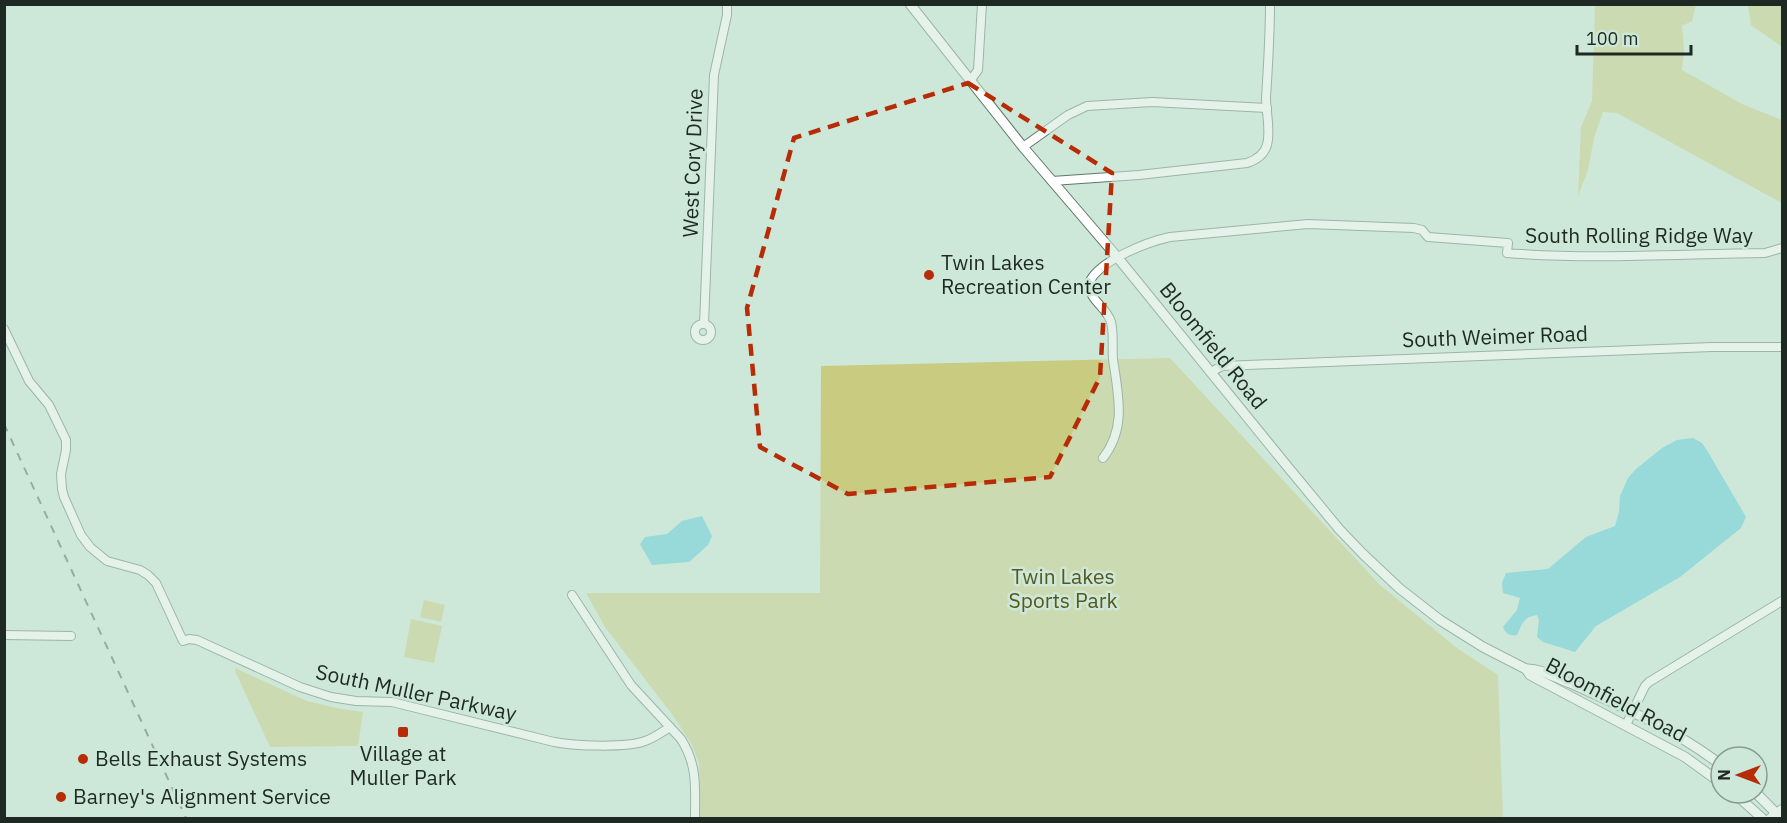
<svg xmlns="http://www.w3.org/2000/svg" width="1787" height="823" font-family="'IBM Plex Sans',sans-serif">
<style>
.green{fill:#c9cb81}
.water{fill:#57c7da}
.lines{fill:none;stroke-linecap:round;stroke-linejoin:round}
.minor-casing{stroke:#5f786a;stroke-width:10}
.major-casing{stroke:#5f786a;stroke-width:11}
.minor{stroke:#fff;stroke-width:8}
.major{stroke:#fff;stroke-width:9}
.rail{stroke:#54645b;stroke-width:2;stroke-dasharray:8 8;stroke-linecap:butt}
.marked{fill:none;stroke:#b72c06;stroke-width:4.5;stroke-dasharray:12 8;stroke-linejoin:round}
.poi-dot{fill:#b72c06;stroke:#cde8d8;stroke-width:2}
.labels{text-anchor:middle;stroke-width:5;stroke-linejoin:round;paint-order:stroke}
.street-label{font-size:21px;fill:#1e2923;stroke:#cde8d8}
.poi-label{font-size:21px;fill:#1e2923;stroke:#cde8d8;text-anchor:start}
.park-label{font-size:21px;fill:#57581c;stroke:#cde8d8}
</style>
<rect width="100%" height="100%" fill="#cde8d8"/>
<g class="green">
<polygon points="1595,5 1696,5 1692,21 1682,26 1684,50 1682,70 1742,104 1782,120 1782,203 1617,113 1603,112 1594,138 1588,170 1578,196 1581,127 1592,101"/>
<polygon points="1748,5 1782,5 1782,47 1751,25"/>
<polygon points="1170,358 1380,585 1457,648 1498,675 1503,818 700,818 699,763 692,745 674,717 605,627 586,593 820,593 821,366"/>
<polygon points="424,600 445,605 441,622 420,617"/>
<polygon points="411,619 442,626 434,663 404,657"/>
<polygon points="235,668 307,701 341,709 363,712 358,746 270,747 235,671"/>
</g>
<g class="water">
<path d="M1693,438L1702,443L1708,452L1746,517L1741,528L1680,577L1596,626L1575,652L1543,642L1537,637L1539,620L1537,615C1523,617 1522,624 1517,635C1509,636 1506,634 1503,627L1517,610L1520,598L1503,593L1502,583L1506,573L1548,569L1586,537L1615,526L1619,512L1620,496L1628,478L1636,469L1662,448L1677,440Z"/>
<polygon points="702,516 712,536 708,545 689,562 652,565 640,544 645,537 667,534 682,521"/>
</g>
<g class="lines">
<defs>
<g id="minor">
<polyline points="970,81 978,70 982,4"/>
<polyline points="1023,147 1068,115 1087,106 1152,102 1267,108"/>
<path d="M1052,181L1139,175L1247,163C1256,160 1264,155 1267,145C1271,130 1266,113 1266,98C1268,67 1270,36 1270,4"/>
<circle cx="703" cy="332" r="8"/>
<polyline points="704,324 714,75 727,15 727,4"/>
<path d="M4,329L29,381L49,405L66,440V450L61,474L62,489L64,497L81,535L90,547L107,561L140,570L148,575L156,583L183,641L189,639L197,640L300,687L331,697L356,701L392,702L554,742C575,746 626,748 645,741C654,738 662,732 670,727"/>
<polyline points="1211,372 1222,366 1712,347 1782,347"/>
<path d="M1103,458C1127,427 1118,395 1113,359C1112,347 1114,334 1111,322C1106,306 1089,301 1089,283C1098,261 1147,242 1170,237L1308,224L1414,228L1422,230L1428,237L1508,243L1507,253C1593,260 1679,254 1765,253L1782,248"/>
<path d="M572,595L631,685L681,739C698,766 695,788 695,818"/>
<polyline points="4,635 71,636"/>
<polyline points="1626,725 1645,686 1649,682 1782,601"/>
<polyline points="1770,818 1782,809"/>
</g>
<g id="major">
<path d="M910,4L1023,147L1118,258L1287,466L1339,529L1363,554L1399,588L1440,620L1483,647L1526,669C1540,668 1556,678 1570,683C1619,705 1679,732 1721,765"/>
<polyline points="1526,669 1530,675 1668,748 1685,757 1721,783"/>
<polyline points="1734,793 1762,818"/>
<polyline points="1756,793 1781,818"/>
</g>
</defs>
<use href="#minor" class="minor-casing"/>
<use href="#major" class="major-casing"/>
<use href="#minor" class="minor"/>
<use href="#major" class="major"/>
<polyline class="rail" points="4,424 186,818"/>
</g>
<path d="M0 0H1787V823H0ZM968,83L1112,173L1100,377L1050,477L848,494L760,447L747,308L794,138Z" fill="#cde8d8" fill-opacity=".55" fill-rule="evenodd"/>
<path class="marked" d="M968,83L1112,173L1100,377L1050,477L848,494L760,447L747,308L794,138Z"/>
<g class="poi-dot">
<circle cx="929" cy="275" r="6"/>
<rect x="397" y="726" width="12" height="12" rx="3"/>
<circle cx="83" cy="759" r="6"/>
<circle cx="61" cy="797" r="6"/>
</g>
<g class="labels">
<g class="street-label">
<text transform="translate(693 163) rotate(-88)" y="7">West Cory Drive</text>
<text x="1639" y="243">South Rolling Ridge Way</text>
<text transform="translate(1495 337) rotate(-2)" y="7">South Weimer Road</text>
<text transform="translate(1213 346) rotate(51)" y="7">Bloomfield Road</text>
<text transform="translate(416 693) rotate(12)" y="7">South Muller Parkway</text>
<text transform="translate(1616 700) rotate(28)" y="7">Bloomfield Road</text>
</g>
<g class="poi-label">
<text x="941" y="270">Twin Lakes<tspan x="941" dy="24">Recreation Center</tspan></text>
<text x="403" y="761" text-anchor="middle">Village at<tspan x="403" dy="24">Muller Park</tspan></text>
<text x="95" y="766">Bells Exhaust Systems</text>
<text x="73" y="804">Barney's Alignment Service</text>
</g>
<g class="park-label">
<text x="1063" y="584">Twin Lakes<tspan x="1063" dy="24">Sports Park</tspan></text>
</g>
</g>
<rect width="1787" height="823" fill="none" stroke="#1e2923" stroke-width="12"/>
<g transform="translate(1739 775) rotate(270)"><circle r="28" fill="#cde8d8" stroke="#879c90" stroke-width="1.5"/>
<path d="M0-4.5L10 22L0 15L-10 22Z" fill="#b72c06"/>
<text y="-9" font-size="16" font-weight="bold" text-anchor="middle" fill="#1e2923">N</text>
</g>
<path d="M1577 45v9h114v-9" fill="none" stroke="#1e2923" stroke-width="3"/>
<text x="1586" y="45" font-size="18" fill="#1e2923" stroke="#cde8d8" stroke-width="4.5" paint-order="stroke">100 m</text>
</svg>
